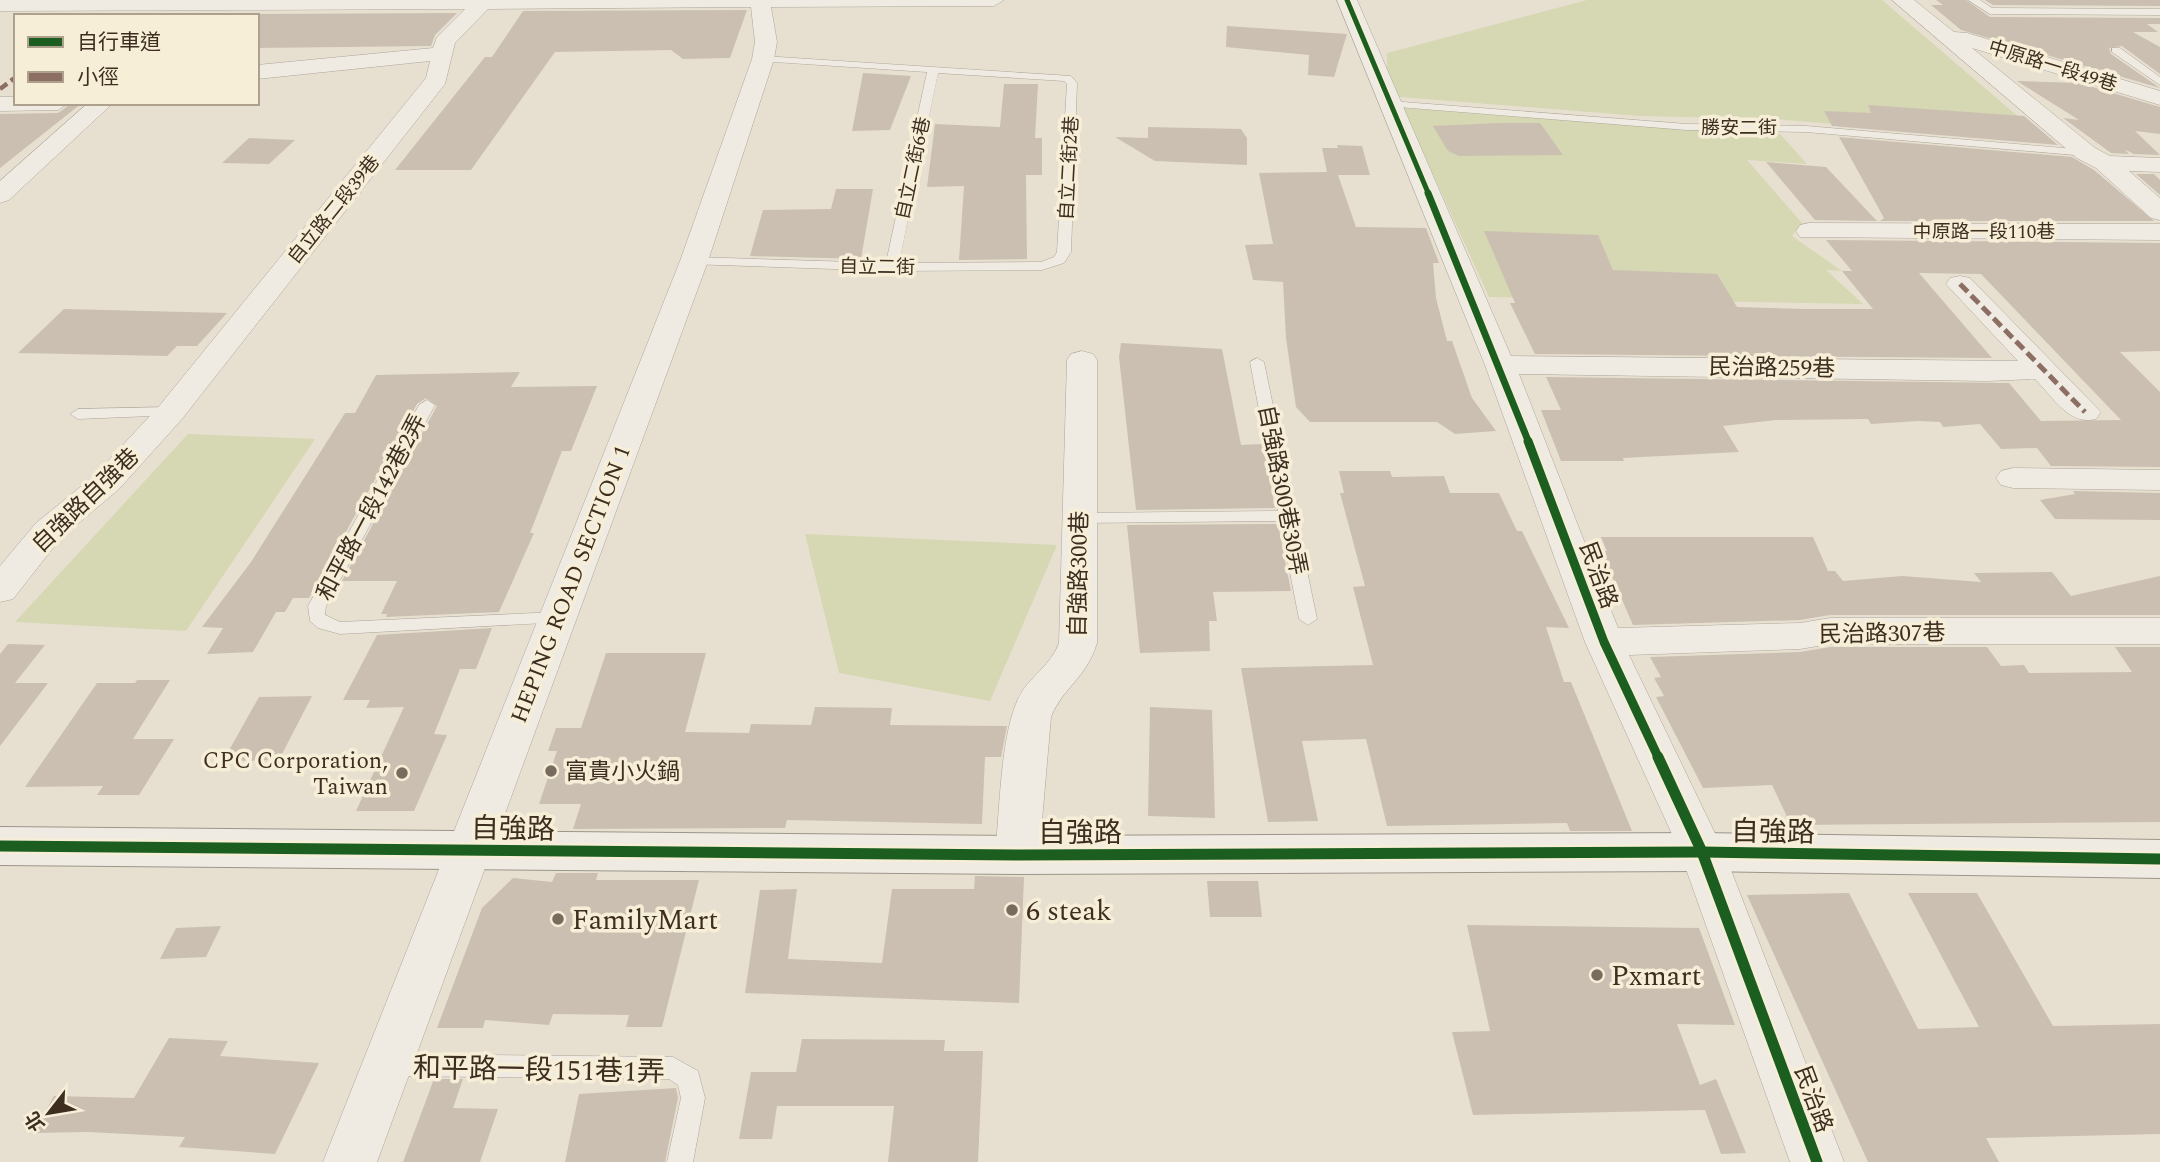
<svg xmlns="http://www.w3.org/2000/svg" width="2160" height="1162" font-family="Spectral,'Noto Sans TC',serif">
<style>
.green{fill:#d6d7b3}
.building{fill:#cbbfb2}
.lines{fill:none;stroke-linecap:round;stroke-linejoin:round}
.lane-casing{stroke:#ada599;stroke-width:1}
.street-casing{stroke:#ada599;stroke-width:1}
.secondary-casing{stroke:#9c958a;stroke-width:2}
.lane{fill:#efebe3;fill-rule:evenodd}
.street{fill:#efebe3;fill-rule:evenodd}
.secondary{fill:#efebe3;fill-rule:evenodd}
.quiet-far1{stroke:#8d6e63;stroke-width:4.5;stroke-dasharray:9 4.5;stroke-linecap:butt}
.quiet{stroke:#8d6e63;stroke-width:5;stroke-dasharray:11 5;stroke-linecap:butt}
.cycleway-far3-casing{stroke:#f7eed8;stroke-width:8}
.cycleway-far2-casing{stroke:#f7eed8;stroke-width:10}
.cycleway-far1-casing{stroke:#f7eed8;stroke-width:13}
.cycleway-casing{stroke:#f7eed8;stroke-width:16}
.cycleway-far3{stroke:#1b5e20;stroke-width:5}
.cycleway-far2{stroke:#1b5e20;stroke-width:7}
.cycleway-far1{stroke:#1b5e20;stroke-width:9}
.cycleway{stroke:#1b5e20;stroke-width:11}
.poi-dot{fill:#786c5e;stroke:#f7eed8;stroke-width:2.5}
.labels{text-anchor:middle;stroke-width:7;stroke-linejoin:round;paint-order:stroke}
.far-street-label{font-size:19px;fill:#3d2e20;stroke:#f7eed8}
.street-label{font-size:23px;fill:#3d2e20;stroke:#f7eed8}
.poi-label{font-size:23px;fill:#3d2e20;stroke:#f7eed8;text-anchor:end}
.near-street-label{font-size:28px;fill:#3d2e20;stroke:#f7eed8}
.near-poi-label{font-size:28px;fill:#3d2e20;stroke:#f7eed8;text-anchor:start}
</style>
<rect width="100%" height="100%" fill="#e7e0d1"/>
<g class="green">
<polygon points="1587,0 1882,0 2049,143 1776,119 1640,116 1387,96 1387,53"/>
<polygon points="1403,108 1780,134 1807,164 1747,160 1802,223 1792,236 1842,271 1826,270 1863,304 1489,297"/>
<polygon points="188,434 315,439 186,631 15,622"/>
<polygon points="805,534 1057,545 990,701 839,673"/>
</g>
<g class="building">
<polygon points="1936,0 1966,0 1990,17 2160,18 2160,24 2147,24 2158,32 2133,32 2160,47 2160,74 2122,46 2109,48 2111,54 2160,88 1961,30 1931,5 1943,5"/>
<polygon points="1985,0 2160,0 2160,6 1993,5"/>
<polygon points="747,10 730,58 683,59 671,50 555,52 471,170 395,170 485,57 492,57 523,11"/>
<polygon points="457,13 435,35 431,46 257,48 257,14"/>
<polygon points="1227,26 1347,34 1334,77 1308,75 1309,55 1226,47"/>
<polygon points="863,73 911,76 890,130 852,131"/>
<polygon points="2017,81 2079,83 2160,107 2160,134 2135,131 2160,155 2134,154 2128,151 2125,150 2129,154 2111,153 2063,118 2079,120"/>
<polygon points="1004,84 1038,84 1035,138 1042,138 1042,175 1026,175 1027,259 959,260 964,186 927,187 935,124 1000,127"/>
<polygon points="72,103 82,103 0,168 0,114 58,113"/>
<polygon points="1868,105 2024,116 2058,145 1832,126 1824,111 1871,113"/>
<polygon points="1499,123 1540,123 1563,155 1459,156 1448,151 1433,126"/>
<polygon points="1148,127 1241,129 1247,138 1247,165 1155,161 1115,137 1148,138"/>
<polygon points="1839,137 2072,157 2094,170 2154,221 1880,221 1884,218"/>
<polygon points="249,138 295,140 269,164 222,163"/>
<polygon points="1337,145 1362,146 1370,175 1338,175 1356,227 1426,228 1439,263 1433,263 1436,298 1447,341 1452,341 1472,398 1496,431 1455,434 1437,422 1310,422 1296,407 1286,338 1283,282 1253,280 1245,245 1273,244 1259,173 1327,172 1322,148 1338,148"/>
<polygon points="1766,162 1826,167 1877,221 1815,220"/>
<polygon points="2136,174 2154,174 2160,180 2160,195"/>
<polygon points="836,189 873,189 861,259 750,256 763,210 831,209"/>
<polygon points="1484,231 1598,235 1613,270 1717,274 1737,307 1806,309 1873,309 1842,271 1852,271 1826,240 2160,243 2160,351 2120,352 2160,392 2160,467 2051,466 2037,448 2001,449 1980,424 1943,427 1940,422 1918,421 1871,424 1868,419 1776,420 1723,426 1739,452 1623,458 1624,461 1561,461 1541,410 1561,410 1546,377 2009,383 2041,421 2121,420 1981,274 1919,273 1992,358 1535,354 1510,303 1515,303"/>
<polygon points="64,309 227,313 197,346 177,346 167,356 18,353"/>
<polygon points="1121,343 1222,349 1241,445 1263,444 1275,508 1136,510 1119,357"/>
<polygon points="520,372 511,387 597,386 571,451 562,451 530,533 534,533 499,612 386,617 387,614 381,614 397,581 342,581 437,406 426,398 417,404 309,598 293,598 285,612 276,612 253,652 207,654 223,628 202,627 251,562 345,413 355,413 376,375"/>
<polygon points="1339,471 1390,471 1392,477 1444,476 1450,493 1499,493 1517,531 1522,531 1569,628 1546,627 1564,682 1571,682 1632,831 1570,831 1567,823 1387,826 1366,739 1302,741 1318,821 1268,822 1241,668 1373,665 1353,587 1365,586 1340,493 1344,493"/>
<polygon points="2073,491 2160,493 2160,520 2055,519 2040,500 2075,494"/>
<polygon points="1278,524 1291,591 1213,592 1217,621 1209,621 1210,651 1140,653 1127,525"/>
<polygon points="1601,537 1813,537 1828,571 1835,571 1843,581 1902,576 1981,582 1974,573 2052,572 2071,596 2160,576 2160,615 1830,615 1800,620 1633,625 1601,551 1607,551"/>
<polygon points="492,628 476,669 460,669 434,734 447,735 414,811 356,811 404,707 366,708 370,700 343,700 377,635"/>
<polygon points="8,644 45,645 15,683 48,683 0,746 0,654"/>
<polygon points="1830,647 1987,647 2001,666 2024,665 2029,673 2132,672 2115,647 2160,647 2160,822 1791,825 1772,785 1703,788 1656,697 1664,696 1654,678 1661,677 1650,657 1800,652"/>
<polygon points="606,653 706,653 685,732 749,733 751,724 811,725 815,707 892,708 890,725 1007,726 1001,757 985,757 982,824 787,820 785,828 573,829 581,804 539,804 557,751 548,751 556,728 581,728"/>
<polygon points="137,680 170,680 133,739 174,739 139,795 97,795 103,786 25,787 97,683 135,683"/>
<polygon points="312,696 279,760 223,761 259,697"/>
<polygon points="1150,707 1212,710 1215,818 1148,816"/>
<polygon points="556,873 598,873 596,880 699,880 662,1027 626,1027 629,1015 553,1014 549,1025 485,1020 483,1028 437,1028 482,908 513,878 552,882"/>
<polygon points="975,876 1024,877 1019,1003 745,993 760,890 797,889 788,959 882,963 892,889 974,889"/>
<polygon points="1207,881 1258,881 1262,917 1210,917"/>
<polygon points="1849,893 1918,1029 1979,1027 1908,893 1977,893 2053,1026 2160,1024 2160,1134 1986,1138 1999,1162 1868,1162 1747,895"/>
<polygon points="1467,925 1699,928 1735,1025 1677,1024 1700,1085 1716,1079 1746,1153 1721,1154 1705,1110 1473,1115 1452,1032 1490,1031"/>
<polygon points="221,926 206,957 160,959 176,928"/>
<polygon points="169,1038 228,1041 220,1056 319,1063 275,1154 179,1147 185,1137 88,1132 33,1133 54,1096 134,1098"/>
<polygon points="802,1039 945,1040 944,1051 983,1051 978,1162 888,1162 894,1106 777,1106 772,1139 739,1139 751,1072 796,1072"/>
<polygon points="434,1079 463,1079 453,1108 498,1109 480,1162 403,1162"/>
<polygon points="676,1088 678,1098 665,1162 565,1162 579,1094"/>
</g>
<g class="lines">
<defs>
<g id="lane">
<polygon points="1968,0 1980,0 1992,8 2160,9 2160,15 1990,14"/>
<polygon points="2112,48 2120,48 2160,77 2160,85 2112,52"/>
<path d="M763,56L1071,76L1077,83L1071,252L1064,263L1042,270L892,271L689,264L687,261L694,257L886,263L927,72L759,61V57ZM938,73L1064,81L1067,84L1057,252L1054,257L1041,262L899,263Z"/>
<polygon points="1390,101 1687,124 1806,126 2086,150 2092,153 2086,156 1806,132 1687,130 1386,106 1385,104"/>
<polygon points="1257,358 1264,362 1317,619 1308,625 1299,619 1280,521 1080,523 1072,518 1080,513 1278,511 1250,362"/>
<polygon points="427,400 435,405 326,606 325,615 340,622 557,612 566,618 563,622 340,634 318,628 310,621 308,606 419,405"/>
<polygon points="171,407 179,412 176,415 78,419 70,414 78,409"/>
<polygon points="389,1054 673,1057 698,1071 705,1098 693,1162 667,1162 681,1098 678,1085 669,1079 389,1076 380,1073 377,1065 380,1057"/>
</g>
<g id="street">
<polygon points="0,0 1004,0 994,6 771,7 777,42 774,59 708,261 377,1162 323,1162 680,261 752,59 755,42 751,7 488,9 455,43 445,84 182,419 119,489 60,539 13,599 0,602 0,566 36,523 95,475 160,405 426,78 430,61 257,79 257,65 433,48 437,37 465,9 0,11"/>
<path d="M1337,0H1357L1511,356L2018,361L1946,284L1950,278L1960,276L1970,278L2101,412L2096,419C2069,426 2053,397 2035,379L1987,381L1519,374L1618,628L1800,623L1830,618H2160V644H1830L1800,649L1629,655L1724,852L1844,1162H1790L1680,852L1585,642L1485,365Z"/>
<polygon points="1892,0 1914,0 1954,32 1967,33 2160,91 2160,105 1972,48 2095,148 2110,156 2160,158 2160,172 2129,171 2160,198 2160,220 2151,218 2096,168 2077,158"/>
<polygon points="0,97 16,97 16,103 69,103 58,110 0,111"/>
<polygon points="88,103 113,103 9,200 0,203 0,181"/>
<polygon points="1809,223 2160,224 2160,240 1800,237 1796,231 1800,225"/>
<path d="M1082,351L1093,354L1097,360V643C1086,679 1063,687 1051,717L1039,855L1033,868L1017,873L1001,868L995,855C1000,811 1000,738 1018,699C1028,677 1051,666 1059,643L1067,360L1071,354Z"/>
<polygon points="2013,468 2160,470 2160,490 2013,488 2001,485 1996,478 2001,471"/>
</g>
<polygon id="secondary" points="0,827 1017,836 1702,833 2160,840 2160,878 1702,871 1017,874 0,865"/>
</defs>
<use href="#lane" class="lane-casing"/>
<use href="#street" class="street-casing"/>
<use href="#secondary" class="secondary-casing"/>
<use href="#lane" class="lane"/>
<use href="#street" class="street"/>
<use href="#secondary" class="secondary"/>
<polyline class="quiet-far1" points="0,89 16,77"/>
<polyline class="quiet" points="1960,284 2085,412"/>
<defs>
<polyline id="cycleway-far3" points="1347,0 1429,195"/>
<polyline id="cycleway-far2" points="1428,193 1529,443"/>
<polyline id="cycleway-far1" points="1528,441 1604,642 1659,759"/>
<g id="cycleway">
<polyline points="1658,757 1702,852 1817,1162"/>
<polyline points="0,846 1017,855 1702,852 2160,859"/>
</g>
</defs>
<use href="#cycleway-far3" class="cycleway-far3-casing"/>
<use href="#cycleway-far2" class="cycleway-far2-casing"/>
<use href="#cycleway-far1" class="cycleway-far1-casing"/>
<use href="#cycleway" class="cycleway-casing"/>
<use href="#cycleway-far3" class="cycleway-far3"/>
<use href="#cycleway-far2" class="cycleway-far2"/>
<use href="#cycleway-far1" class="cycleway-far1"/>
<use href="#cycleway" class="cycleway"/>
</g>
<g class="poi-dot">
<circle cx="551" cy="771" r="7"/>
<circle cx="402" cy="773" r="7"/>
<circle cx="1012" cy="910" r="7"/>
<circle cx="558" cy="919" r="7"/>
<circle cx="1597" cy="975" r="7"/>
</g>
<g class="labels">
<g class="far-street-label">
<text transform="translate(2053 65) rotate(17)" y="7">中原路一段49巷</text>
<text x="1739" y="134">勝安二街</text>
<text transform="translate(912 168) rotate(-78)" y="7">自立二街6巷</text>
<text transform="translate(1068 168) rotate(-87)" y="7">自立二街2巷</text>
<text transform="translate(333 209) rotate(-51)" y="7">自立路二段39巷</text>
<text x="1984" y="238">中原路一段110巷</text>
<text transform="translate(877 266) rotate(1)" y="7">自立二街</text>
</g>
<g class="street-label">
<text transform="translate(1772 367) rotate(1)" y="8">民治路259巷</text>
<text transform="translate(1283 490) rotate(79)" y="8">自強路300巷30弄</text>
<text transform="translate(85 500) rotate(-44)" y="8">自強路自強巷</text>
<text transform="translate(371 507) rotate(-62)" y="8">和平路一段142巷2弄</text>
<text transform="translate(1078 574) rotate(-89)" y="8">自強路300巷</text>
<text transform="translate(1599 575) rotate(70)" y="8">民治路</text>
<text transform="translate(570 584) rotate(-69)" y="8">HEPING ROAD SECTION 1</text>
<text transform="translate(1882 633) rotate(-1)" y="8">民治路307巷</text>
<text transform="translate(1814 1099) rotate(70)" y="8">民治路</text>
</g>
<g class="poi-label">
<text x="388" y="768">CPC Corporation,<tspan x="388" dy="26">Taiwan</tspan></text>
<text x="565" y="779" text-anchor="start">富貴小火鍋</text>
</g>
<g class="near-street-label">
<text transform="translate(513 828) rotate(1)" y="10">自強路</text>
<text transform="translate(1773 831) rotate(1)" y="10">自強路</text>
<text x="1080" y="842">自強路</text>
<text transform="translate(539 1069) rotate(1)" y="10">和平路一段151巷1弄</text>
</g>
<g class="near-poi-label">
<text x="1026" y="920">6 steak</text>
<text x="572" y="929">FamilyMart</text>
<text x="1611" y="985">Pxmart</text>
</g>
</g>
<rect x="14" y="14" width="245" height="91" fill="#f7eed8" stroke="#ada18e" stroke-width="2"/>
<rect x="28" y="37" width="35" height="10" fill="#1b5e20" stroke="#ada18e" stroke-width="2"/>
<text x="77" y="49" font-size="21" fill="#3d2e20">自行車道</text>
<rect x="28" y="72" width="35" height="10" fill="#8d6e63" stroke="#ada18e" stroke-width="2"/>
<text x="77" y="84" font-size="21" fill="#3d2e20">小徑</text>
<g transform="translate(49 1113) rotate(239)" stroke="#f7eed8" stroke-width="5" paint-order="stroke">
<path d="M0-5L12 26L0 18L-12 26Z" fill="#3d2e20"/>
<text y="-10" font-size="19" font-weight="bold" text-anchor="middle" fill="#3d2e20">北</text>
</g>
</svg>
